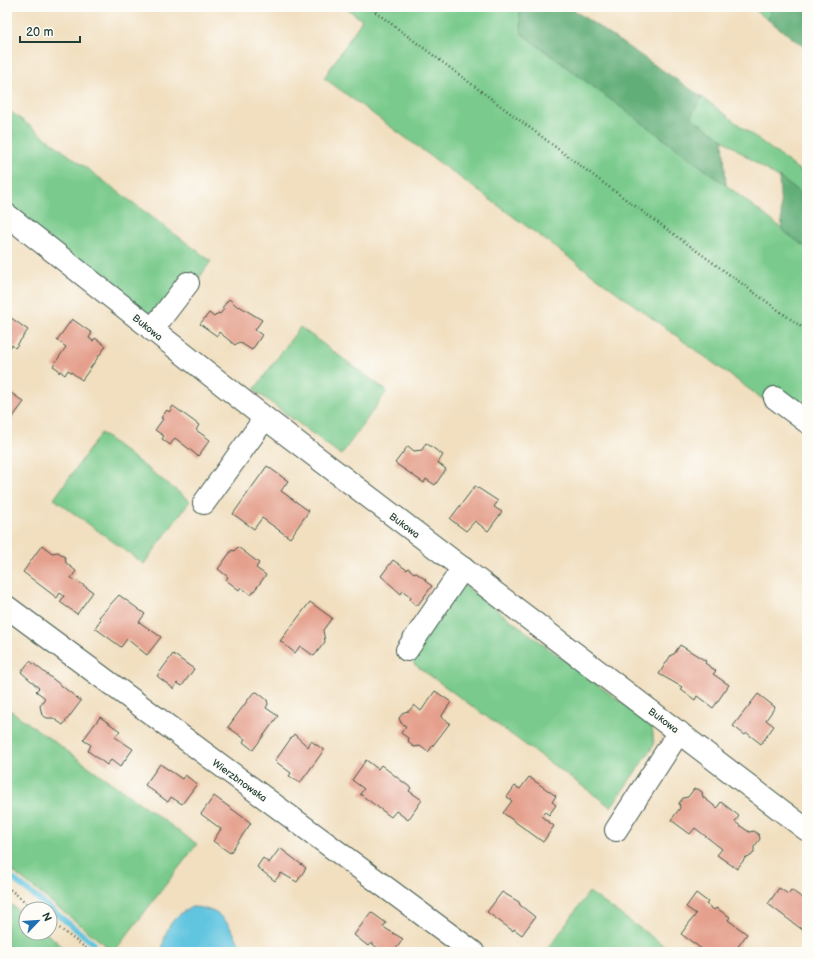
<svg xmlns="http://www.w3.org/2000/svg" width="814" height="959" font-family="'Balsamiq Sans',sans-serif">
<style>
.green{fill:#79ca8c;stroke:#4c8460}
.forest{fill:#62ae78;stroke:#407656}
.water{fill:#62c5e0;stroke:#40818a}
.lines{fill:none;stroke-linecap:round;stroke-linejoin:round}
.stream{stroke:#62c5e0;stroke-width:6}
.building{fill:#e5a08d}
.minor-casing{stroke:#3e5549;stroke-width:24}
.path{stroke:#3e5549;stroke-width:2.5;stroke-dasharray:1 3;stroke-linecap:butt}
.minor{stroke:#fff;stroke-width:22}
.labels{text-anchor:middle;stroke-width:3;stroke-linejoin:round;paint-order:stroke}
.street-label{font-size:10px;fill:#1f3d34;stroke:#fdfcf7}
</style>
<rect width="100%" height="100%" fill="#fdfcf7"/>
<filter id="ink" filterUnits="userSpaceOnUse"><feTurbulence type="fractalNoise" baseFrequency=".025" numOctaves="2"/><feDisplacementMap in="SourceGraphic" scale="8" xChannelSelector="R" yChannelSelector="G"/><feConvolveMatrix kernelMatrix="1 2 1 2 8 2 1 2 1" color-interpolation-filters="sRGB"/></filter>
<filter id="wash" filterUnits="userSpaceOnUse"><feTurbulence type="fractalNoise" baseFrequency=".012" numOctaves="4" result="noise"/><feDisplacementMap in="SourceGraphic" scale="16" xChannelSelector="R" yChannelSelector="G"/><feGaussianBlur stdDeviation="0.9" result="paint"/><feColorMatrix in="noise" values="0 0 0 0 0 0 0 0 0 0 0 0 0 0 0 0 0 1.4 0 .05"/><feComposite in="paint" operator="in"/></filter>
<g filter="url(#wash)">
<rect width="100%" height="100%" fill="#f1dfc0"/>
<g class="green">
<polygon points="345,7 519,7 522,34 726,185 807,248 807,414 768,403 324,78 362,20"/>
<polygon points="751,7 773,7 767,19"/>
<polygon points="702,97 807,176 807,198 690,117"/>
<polygon points="7,109 211,261 197,281 150,316 7,207"/>
<polygon points="300,327 387,391 341,455 254,390"/>
<polygon points="101,433 190,501 144,564 54,499"/>
<polygon points="462,584 652,725 654,745 611,807 414,664 412,653"/>
<polygon points="7,708 197,844 114,952 7,867"/>
<polygon points="589,892 673,952 546,952"/>
<polygon points="7,901 26,917 26,933 46,933 69,952 7,952"/>
</g>
<g class="forest">
<polygon points="519,7 569,7 702,97 690,117 723,139 726,185 522,34"/>
<polygon points="773,7 807,7 807,49 767,19"/>
<polygon points="779,177 807,198 807,248 782,230"/>
</g>
<path class="water" d="M192,907C223,908 231,926 243,952H162C165,929 171,917 192,907Z"/>
<g class="lines">
<polyline class="stream" points="7,874 93,943"/>
</g>
<g id="blocks">
<g class="building">
<polygon points="229,299 238,307 239,306 262,320 255,330 262,335 252,350 239,342 235,345 219,332 217,336 200,324 209,313 214,317 218,313 220,314 224,309 222,308"/>
<polygon points="7,315 28,330 15,348 12,345 7,352"/>
<polygon points="72,319 92,333 89,338 93,341 95,338 106,346 82,380 68,370 65,375 60,371 59,373 59,370 53,366 66,347 57,340"/>
<polygon points="7,390 24,402 9,422 7,420"/>
<polygon points="173,406 199,425 196,430 210,440 198,456 175,438 170,445 162,439 164,436 155,430 163,419 161,418 167,410 169,412"/>
<polygon points="426,443 443,455 438,463 446,469 435,485 426,479 424,483 395,463 408,446 414,451 422,450"/>
<polygon points="267,466 288,481 281,491 309,511 290,538 262,518 254,529 233,514"/>
<polygon points="475,486 498,501 494,507 502,512 488,531 475,521 466,531 450,519"/>
<polygon points="42,545 52,553 58,552 65,557 66,563 76,571 71,578 75,581 76,580 93,592 77,614 60,602 64,596 60,593 57,598 23,572"/>
<polygon points="238,547 259,563 256,568 266,575 251,595 241,587 239,590 226,580 228,577 218,569 232,550 234,551"/>
<polygon points="393,560 407,570 408,568 414,573 415,572 426,580 425,581 432,586 417,606 410,600 411,597 403,591 401,594 381,576"/>
<polygon points="119,595 145,614 139,622 161,637 147,655 127,639 121,647 95,628 101,619 99,617"/>
<polygon points="310,602 332,618 323,630 325,642 314,656 300,646 295,653 280,641"/>
<polygon points="680,645 706,661 705,663 716,671 713,674 729,685 713,708 697,696 695,700 680,689 682,687 659,674 671,655 674,654"/>
<polygon points="173,654 194,669 182,686 177,683 174,689 157,676"/>
<polygon points="30,661 81,701 63,725 53,718 47,718 42,715 40,706 45,698 36,691 39,688 21,672"/>
<polygon points="435,691 451,702 441,717 450,723 428,752 420,746 414,747 409,743 408,738 401,733 406,726 401,723 399,718 404,712 409,711 414,705 421,711"/>
<polygon points="257,692 267,700 268,704 266,708 278,716 253,750 243,742 245,739 228,727 253,693"/>
<polygon points="758,694 775,707 766,720 774,726 761,744 747,733 745,735 733,726"/>
<polygon points="100,717 120,731 115,737 133,749 120,767 111,760 107,765 88,751 91,745 83,740"/>
<polygon points="294,734 308,747 311,741 324,750 300,783 289,776 291,773 275,761"/>
<polygon points="366,760 378,769 381,765 411,788 409,791 422,800 408,820 396,811 391,817 360,794 364,789 352,780"/>
<polygon points="160,764 182,779 185,775 197,784 182,804 171,797 168,802 145,785"/>
<polygon points="529,777 556,796 552,802 556,805 549,815 545,812 541,816 554,826 543,842 503,813 512,801 507,797 515,786 520,789"/>
<polygon points="694,789 698,789 702,792 703,797 717,808 721,802 739,816 735,822 749,832 754,831 759,835 760,839 754,847 754,852 751,856 746,857 737,869 717,855 722,849 708,838 695,828 690,834 671,820 680,808 679,803 683,798 688,797"/>
<polygon points="214,796 251,823 230,853 213,841 221,829 201,814"/>
<polygon points="280,848 306,868 297,882 281,873 275,881 257,867 263,858 269,863"/>
<polygon points="779,888 788,894 791,890 807,901 807,927 804,931 768,904"/>
<polygon points="502,892 519,902 520,905 535,917 522,935 514,929 513,931 487,912"/>
<polygon points="696,893 708,902 706,904 714,910 716,908 730,917 728,920 747,934 734,952 719,952 715,949 714,952 706,952 681,934 696,914 686,907"/>
<polygon points="371,912 386,923 383,927 403,939 394,952 383,952 371,943 368,946 354,935"/>
</g>
</g>
</g>
<g filter="url(#ink)">
<use href="#blocks" fill-opacity="0" stroke="#3e5549" stroke-width="1"/>
<g class="lines">
<defs>
<g id="minor">
<polyline points="7,215 265,418 807,830"/>
<polyline points="152,330 188,283"/>
<polyline points="775,398 807,422"/>
<polyline points="204,503 265,418"/>
<polyline points="7,607 473,952"/>
<polyline points="407,650 463,568"/>
<polyline points="616,830 679,732"/>
</g>
</defs>
<use href="#minor" class="minor-casing"/>
<g class="path">
<polyline points="369,7 602,182 807,331"/>
<polyline points="805,393 807,385"/>
<polyline points="7,887 34,909"/>
<polyline points="50,921 91,952"/>
</g>
<use href="#minor" class="minor"/>
</g>
</g>
<g class="labels">
<g class="street-label">
<text transform="translate(148 327) rotate(39)" y="4">Bukowa</text>
<text transform="translate(405 525) rotate(37)" y="4">Bukowa</text>
<text transform="translate(664 720) rotate(37)" y="4">Bukowa</text>
<text transform="translate(240 780) rotate(36)" y="4">Wierzbnowska</text>
</g>
</g>
<rect width="814" height="959" fill="none" stroke="#fdfcf7" stroke-width="24"/>
<g transform="translate(38 921) rotate(65)"><circle r="19" fill="#fdfcf7" stroke="#a4b0a9"/>
<path d="M0-3L7 15L0 10L-7 15Z" fill="#1f6fb2"/>
<text y="-6" font-size="11" font-weight="bold" text-anchor="middle" fill="#1f3d34">N</text>
</g>
<path d="M20 36v6h60v-6" fill="none" stroke="#1f3d34" stroke-width="2"/>
<text x="26" y="36" font-size="12" fill="#1f3d34" stroke="#fdfcf7" stroke-width="3" paint-order="stroke">20 m</text>
</svg>
